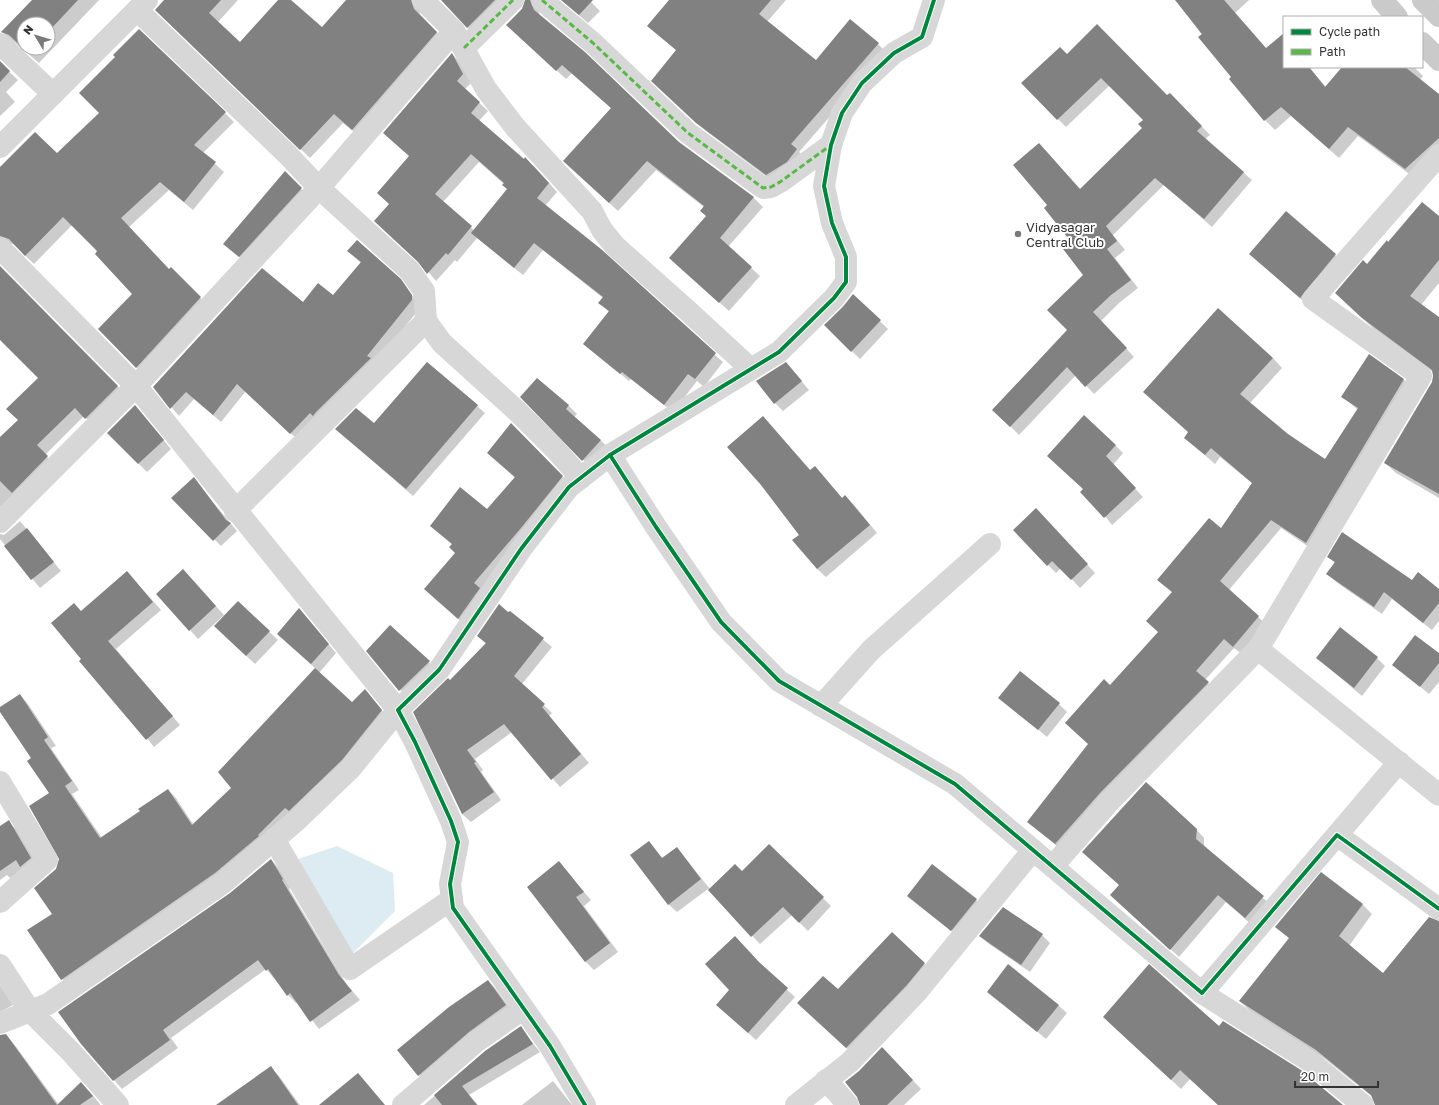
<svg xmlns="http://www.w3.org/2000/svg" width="1439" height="1105" font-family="'Golos Text',sans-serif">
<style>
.water{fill:#ddebf3}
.shadow{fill:#0003;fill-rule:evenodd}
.building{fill:#818181}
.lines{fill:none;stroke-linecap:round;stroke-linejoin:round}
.minor{stroke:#d7d7d7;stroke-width:22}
.major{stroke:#cacaca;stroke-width:22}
.quiet{stroke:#58b947;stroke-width:3;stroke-dasharray:6 3;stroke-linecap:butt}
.cycleway-casing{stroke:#fff;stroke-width:6}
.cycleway{stroke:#00873e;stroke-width:4}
.poi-dot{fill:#7a7a7a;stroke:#fff;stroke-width:1.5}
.labels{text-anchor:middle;stroke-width:4;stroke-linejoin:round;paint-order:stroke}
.poi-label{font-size:13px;fill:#333;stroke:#fff;text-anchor:start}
</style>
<rect width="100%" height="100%" fill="#fff"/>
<polygon class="water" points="337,846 393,873 395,911 353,953 295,896 292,861"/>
<g class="shadow">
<path d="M33,0H99L39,63L2,32ZM24,24H48V48H24Z"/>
<polygon points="166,0 238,0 218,22 240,44 280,0 290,0 322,28 347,0 423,0 420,6 420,14 445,41 362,138 343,123 310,158 165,19"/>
<polygon points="442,0 513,0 476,36"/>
<polygon points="526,0 542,0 538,7 540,16 679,143 754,198 763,207 728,247 760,276 729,311 680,267 707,217 704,207 656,170 618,211 575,171 612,109 572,73 566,79 507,25 526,4"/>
<polygon points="561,0 589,0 600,11 588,23"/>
<polygon points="670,0 786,0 767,22 816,61 878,44 886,52 799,152 805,158 775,183 706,131 661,89 677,51 649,26"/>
<polygon points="1176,0 1249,0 1235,13 1266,49 1284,39 1284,67 1309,67 1326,87 1343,67 1414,67 1423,76 1420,80 1439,95 1439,157 1416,179 1358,136 1339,158 1291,116 1275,130 1265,120"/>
<path d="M452,54L460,62L471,83L465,89L488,111L479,121L524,161L534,166L557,192L545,206L723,362L704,387L697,381L673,412L631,379L629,381L585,344L609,312L600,303L603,298L543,250L523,275L477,238L457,262L455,260L436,281L421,263L390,204ZM479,162L504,184L508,189L475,231L443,202Z"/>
<polygon points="1067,56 1167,97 1170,94 1210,135 1205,139 1252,180 1212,227 1164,185 1113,235 1125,250 1115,258 1138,288 1119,303 1101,321 1134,357 1094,394 1076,375 1019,435 993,409 1069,330 1084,275 1072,242 1049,205 1039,144 1080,190 1143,128 1144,120 1110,85 1066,127 1022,83"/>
<polygon points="0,63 18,80 6,92 15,102 0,116"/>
<polygon points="225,113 234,122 203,153 224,172 193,210 169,190 129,227 169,270 171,268 209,307 145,376 99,329 134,294 99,251 72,225 34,264 13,244 6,244 0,248 0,169"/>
<polygon points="285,173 309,197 247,264 225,244"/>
<polygon points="1439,217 1439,283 1421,305 1439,318 1439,498 1396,473 1385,463 1433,383 1433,372 1374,329 1347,304 1367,265 1389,243"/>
<polygon points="348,251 400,280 419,304 420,308 375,364 299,441 246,391 221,422 194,399 179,416 154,387 303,303 333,296 361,263"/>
<polygon points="1250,254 1335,255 1347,267 1312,309"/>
<polygon points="0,267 126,395 95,427 84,416 45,455 56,466 0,522 0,439 19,420 39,378 0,335"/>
<polygon points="853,295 888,329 860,359 825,325"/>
<polygon points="1369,355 1404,380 1413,390 1316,552 1281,528 1229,590 1268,626 1243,655 1234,648 1205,680 1217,692 1065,853 1028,821 1089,744 1110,686 1159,633 1173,593 1159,579 1221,530 1253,484 1220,457 1215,464 1185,438 1273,358 1282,368 1250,403 1288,435 1326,460 1358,410 1342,396"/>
<polygon points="428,363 485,413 413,496 344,436 374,425"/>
<polygon points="786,363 809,390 783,411 775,403"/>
<polygon points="537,379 569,406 577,414 574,417 609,448 591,468 522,397"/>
<polygon points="135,406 171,449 147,472 108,433"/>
<polygon points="511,424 569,484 466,626 433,596 456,553 452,544 431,526 487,510 515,478 488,453"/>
<polygon points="1115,445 1123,453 1113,465 1143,497 1112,525 1084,489 1057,465"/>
<polygon points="815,467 843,499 845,496 854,505 877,533 826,577 817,569 800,535 761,485 810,471"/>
<polygon points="194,479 237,531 221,546 173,498"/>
<polygon points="1044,518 1095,573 1080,588 1061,568 1056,573 1048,565"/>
<polygon points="20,521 61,571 40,588 0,539 0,534 4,535"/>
<polygon points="1329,557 1439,590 1439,621 1432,630 1392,599 1382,614 1336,582 1328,574 1335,563"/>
<polygon points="127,572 161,610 116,649 180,725 154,747 83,659 81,612"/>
<polygon points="191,579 224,615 198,639 190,630"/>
<polygon points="238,602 278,640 255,664 224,635"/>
<polygon points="299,609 336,653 319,673 353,704 365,690 389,719 297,818 70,987 62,979 56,870 60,859 50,793 32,758 0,708 20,695 28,704 56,746 51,748 79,790 72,794 102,838 141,812 168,790 176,798 193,824 232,788 219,773 316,669 286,642"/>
<polygon points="510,612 552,647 522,684 552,713 549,716 589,763 560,787 512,732 475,759 483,770 481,772 501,800 471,822 462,814 451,682 486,644 478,636"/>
<polygon points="391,626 437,670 408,699 368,651"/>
<polygon points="1439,655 1439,682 1429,694 1393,664"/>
<polygon points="1317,658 1377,658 1385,666 1362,696"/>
<polygon points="1000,698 1059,704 1067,712 1047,737"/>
<polygon points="8,822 17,830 39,866 23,869 10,878 7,875 0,880 0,827"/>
<polygon points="1196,829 1204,838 1204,847 1271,905 1253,926 1226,902 1179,957 1120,903"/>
<polygon points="649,843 663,859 677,848 710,889 742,872 769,845 831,906 808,931 792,915 760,944 708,889 677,912 668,904"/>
<polygon points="271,860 279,868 290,888 289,889 347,985 360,1000 319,1029 298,1002 296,1003 288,995 266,969 171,1038 178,1048 122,1089 81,1043 231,894"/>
<polygon points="559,863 591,900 584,906 618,952 594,970 585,961"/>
<polygon points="1322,874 1363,905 1372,914 1349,946 1383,974 1439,930 1439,1105 1376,1105 1375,1099 1325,1059 1250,1011 1240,1001 1290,939 1276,927"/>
<polygon points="908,896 976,900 984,908 960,938"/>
<polygon points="1042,935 1050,943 1030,972 989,944 980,936"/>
<polygon points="924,964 932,972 855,1056 807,1011 838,991"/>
<polygon points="762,967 795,997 756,1040 726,1013"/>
<polygon points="488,981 496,989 514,1014 427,1083 419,1075"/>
<polygon points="0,985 13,1005 0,1012"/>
<polygon points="988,991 1058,1005 1067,1013 1046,1039"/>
<polygon points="520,1027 540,1052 469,1095 478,1105 424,1105 485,1052"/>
<polygon points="1114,1027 1219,1028 1342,1105 1218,1105 1190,1079 1181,1089"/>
<polygon points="6,1035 14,1044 59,1105 89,1091 100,1104 100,1105 0,1105 0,1036"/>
<polygon points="890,1056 921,1089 904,1105 861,1105"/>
<polygon points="271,1068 279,1076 300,1105 218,1105"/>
<polygon points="553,1081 572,1105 522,1105"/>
</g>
<g class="building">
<polygon points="32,0 78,0 48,32 48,24 24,24 24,48 32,48 28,53 9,35 1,32"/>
<polygon points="164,0 221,0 209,13 240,42 278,0 291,0 322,27 346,0 411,0 414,9 437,32 352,130 334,114 300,150 155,10"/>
<polygon points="441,0 495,0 467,28"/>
<polygon points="525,0 530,0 534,10 585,52 679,142 754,197 720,238 752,267 719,303 669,258 706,216 700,211 704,206 647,161 609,203 563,161 611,108 562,65 556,71 506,25 522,9"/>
<polygon points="561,0 593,0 579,15"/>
<polygon points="669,0 771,0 759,14 816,60 850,19 879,43 791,144 797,149 787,162 766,175 696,123 651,81 676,50 647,26"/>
<polygon points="1175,0 1224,0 1266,48 1284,33 1284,67 1309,67 1325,87 1342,67 1405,67 1439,94 1439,138 1405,169 1348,127 1329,149 1281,107 1264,121 1229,79 1231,77 1198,37 1202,34"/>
<polygon points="1097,24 1167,95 1170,93 1202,126 1197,131 1244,172 1204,219 1155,178 1106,226 1117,241 1107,249 1131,280 1111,295 1093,312 1127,348 1085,387 1067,367 1010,427 992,410 1067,330 1047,310 1083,275 1063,249 1071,242 1044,208 1047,205 1013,165 1039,143 1080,189 1142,128 1138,124 1143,120 1101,78 1057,120 1021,83 1060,47 1067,54"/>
<polygon points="139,29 226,112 194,145 216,162 184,202 160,182 121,218 169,269 171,267 201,297 136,368 98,329 132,294 95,254 97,251 63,217 25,256 9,239 0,236 0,167 35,132 57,153 99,113 79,93 115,57 113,55"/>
<polygon points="452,53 463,74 457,81 480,102 471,113 524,159 525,157 549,183 537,198 601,249 716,353 695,379 688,374 664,405 622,372 620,374 583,344 609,311 598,303 603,297 534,243 514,268 471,233 507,189 502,185 504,183 471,154 435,194 472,226 448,255 446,253 427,274 418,262 374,221 389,204 377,193 409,156 383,133"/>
<polygon points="0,61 10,71 0,82"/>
<polygon points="285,171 302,188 239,257 223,244"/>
<polygon points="1422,202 1439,216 1439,260 1410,296 1439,317 1439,494 1384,463 1432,382 1433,376 1432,370 1362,318 1335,293 1363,260 1367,264 1387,240 1388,242"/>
<polygon points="1286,211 1336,254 1300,298 1249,254"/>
<polygon points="357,240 401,279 412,295 412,300 367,356 371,358 316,412 313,416 310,413 290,434 237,384 213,415 186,392 170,409 153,387 262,268 303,302 318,283 333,295 361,262 347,251"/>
<polygon points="0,266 118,386 85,419 75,408 37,445 48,456 12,493 0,481 0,437 18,420 6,409 38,378 0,340"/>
<polygon points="853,294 881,320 851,352 824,325 843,307"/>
<polygon points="1218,308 1273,358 1240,394 1288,434 1325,459 1358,408 1341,397 1369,354 1404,379 1306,543 1271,520 1220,581 1259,616 1233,647 1224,639 1196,671 1209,682 1100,793 1055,844 1027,822 1088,744 1065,723 1104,679 1110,685 1158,632 1146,621 1172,592 1157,580 1209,518 1221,528 1252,483 1211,448 1205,455 1184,438 1188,432 1143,392"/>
<polygon points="427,362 478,405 406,489 335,429 356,408 374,423"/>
<polygon points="786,362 802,381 774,404 756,381"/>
<polygon points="537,378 569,405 566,409 601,440 582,461 520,397"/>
<polygon points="135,405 164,440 138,464 107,433"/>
<polygon points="1084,415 1116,445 1106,456 1136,488 1104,518 1080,492 1083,489 1047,456"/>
<polygon points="763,416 810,470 815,466 842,498 845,495 870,525 817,569 792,540 799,535 761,485 727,447"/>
<polygon points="511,423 563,476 521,528 474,583 480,588 458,619 424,589 455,553 449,547 452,544 430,526 460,487 487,509 515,477 487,453"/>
<polygon points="194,477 226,520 231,523 213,541 171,498"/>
<polygon points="1036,508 1088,564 1071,580 1052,561 1047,566 1013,530"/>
<polygon points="27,528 54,562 31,580 4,546"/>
<polygon points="1342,532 1412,580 1418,572 1439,589 1439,603 1423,623 1384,592 1374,607 1326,574 1335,562 1327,557"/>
<polygon points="183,569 216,606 189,631 156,594"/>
<polygon points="127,571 153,602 108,641 173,716 146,740 79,661 81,659 51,623 74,603 81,611"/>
<polygon points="238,601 270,631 246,656 214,626"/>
<polygon points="499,604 508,612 510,611 544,638 514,676 545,704 542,707 581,754 551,780 504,724 467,750 476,762 474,763 494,792 462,814 413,712 448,678 450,680 486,643 477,636"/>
<polygon points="299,608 329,644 311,664 277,634"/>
<polygon points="390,625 430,661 399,691 366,651"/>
<polygon points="1340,627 1378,657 1354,688 1316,658"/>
<polygon points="1415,635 1439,653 1439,663 1420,687 1392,665"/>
<polygon points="315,668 352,702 365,689 382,710 342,760 289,811 285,808 258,835 259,836 215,873 61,980 27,930 52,914 34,888 56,869 59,859 29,806 49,793 27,761 31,758 0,712 0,707 20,694 48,737 44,740 72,781 65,786 100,838 140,811 138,809 168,789 192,825 231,788 218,772"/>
<polygon points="1020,671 1060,703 1038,730 998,698"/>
<polygon points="1146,782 1197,829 1196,839 1264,896 1245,918 1218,895 1170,950 1110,895 1119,885 1082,852"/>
<polygon points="9,820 31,858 20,867 16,860 0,871 0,826"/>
<polygon points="649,841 662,858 677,847 701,879 668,905 630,855"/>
<polygon points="769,844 824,897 799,923 783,907 751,937 708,890 735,864 742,871"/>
<polygon points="271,859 283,879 282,880 339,975 352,991 310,1022 290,993 287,996 268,969 266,971 258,960 163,1030 170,1040 113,1081 81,1044 58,1012 230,893"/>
<polygon points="559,861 584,892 576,897 610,943 585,962 527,887"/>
<polygon points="932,864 977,899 951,931 907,896"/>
<polygon points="1321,872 1363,904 1339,936 1383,973 1429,917 1439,921 1439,1105 1375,1105 1371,1095 1316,1050 1239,1001 1289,938 1275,927"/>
<polygon points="1003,907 1043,934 1021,965 979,936"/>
<polygon points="892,932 925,963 907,985 846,1048 797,1003 823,976 838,989"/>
<polygon points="735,936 759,962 788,988 748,1033 716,1005 729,990 705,964"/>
<polygon points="1008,964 1059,1005 1037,1032 987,992"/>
<polygon points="1149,964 1219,1026 1223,1021 1301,1070 1343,1105 1218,1105 1180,1070 1171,1080 1103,1017"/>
<polygon points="488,980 506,1005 469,1032 418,1076 397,1050 449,1007"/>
<polygon points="521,1026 533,1044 462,1086 477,1105 442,1105 434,1095 485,1051"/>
<polygon points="6,1034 57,1105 81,1082 93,1096 80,1105 0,1105 0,1035"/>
<polygon points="882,1047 913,1080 887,1105 860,1105 857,1097 845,1082 859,1071"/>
<polygon points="271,1066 298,1105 216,1105"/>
<polygon points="358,1073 385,1105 319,1105"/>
</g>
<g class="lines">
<g class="minor">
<polyline points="423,0 454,31 486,89 515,127 592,211 602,230 615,246 688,311 751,369"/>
<polyline points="542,0 593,43 688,133 763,188 771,187 780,182 831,145"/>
<polyline points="137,10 288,155 319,188 410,271 424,291 426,321 442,343 517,411 554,448 581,478"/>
<polyline points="0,44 53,94"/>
<polyline points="464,48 513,0"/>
<polyline points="0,147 147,0"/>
<polyline points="0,248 136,386 398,710 351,768 297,820 223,883 48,1004 0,1023"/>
<polyline points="610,455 656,527 721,622 779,681 955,784 1202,993 1337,835 1439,909"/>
<polyline points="235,511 426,321"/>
<polyline points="0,522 136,386 319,188 454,31"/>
<polyline points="1258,649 1439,795"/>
<polyline points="821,706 871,650 990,544"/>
<polyline points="0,782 47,860 0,902"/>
<polyline points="1337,835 1399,762"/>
<polyline points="274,839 350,969 452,899"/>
<polyline points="1053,866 1109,802 1258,649 1421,376 1313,299 1439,155"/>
<polyline points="0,965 30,1011 71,1052 118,1105"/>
<polyline points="1202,993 1308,1060 1363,1105"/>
<polyline points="826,1080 848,1105"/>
<polyline points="403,1105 477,1041 523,1009"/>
<polyline points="585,1105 550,1046 453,908 450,884 458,842 451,821 415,742 398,710 439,670 521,549 569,487 610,455 779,352 834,298 846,282 846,257 832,223 824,186 831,145 842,113 862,83 894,53 922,37 934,0"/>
<polyline points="796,1105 850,1062 916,993 1033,850"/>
</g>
<g class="major">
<polyline points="1382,0 1397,17"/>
<polyline points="1423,0 1439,16"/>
<polyline points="1422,43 1439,60"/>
</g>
<g class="quiet">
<polyline points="542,0 593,43 688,133 763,188 771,187 780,182 831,145"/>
<polyline points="464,48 513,0"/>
</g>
<defs>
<g id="cycleway">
<polyline points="610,455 656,527 721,622 779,681 955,784 1202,993 1337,835 1439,909"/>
<polyline points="585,1105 550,1046 453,908 450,884 458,842 451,821 415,742 398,710 439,670 521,549 569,487 610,455 779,352 834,298 846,282 846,257 832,223 824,186 831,145 842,113 862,83 894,53 922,37 934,0"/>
</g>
</defs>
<use href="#cycleway" class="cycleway-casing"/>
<use href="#cycleway" class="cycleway"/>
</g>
<circle class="poi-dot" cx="1018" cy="234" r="4"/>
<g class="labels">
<g class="poi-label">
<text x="1026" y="232">Vidyasagar<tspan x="1026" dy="15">Central Club</tspan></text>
</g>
</g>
<rect x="1283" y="16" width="140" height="52" fill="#ffffff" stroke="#adadad"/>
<rect x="1291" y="29" width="20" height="6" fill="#00873e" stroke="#adadad"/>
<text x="1319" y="36" font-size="12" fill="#333333">Cycle path</text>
<rect x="1291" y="49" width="20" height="6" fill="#58b947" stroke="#adadad"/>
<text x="1319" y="56" font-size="12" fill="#333333">Path</text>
<g transform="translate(36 36) rotate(308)"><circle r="19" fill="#ffffff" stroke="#adadad"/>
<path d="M0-3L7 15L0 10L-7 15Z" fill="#7a7a7a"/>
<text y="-6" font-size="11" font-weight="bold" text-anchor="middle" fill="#333333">N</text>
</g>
<path d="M1295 1081v6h83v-6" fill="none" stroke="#333333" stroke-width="2"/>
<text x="1301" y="1081" font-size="12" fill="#333333" stroke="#ffffff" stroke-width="3" paint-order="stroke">20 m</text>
</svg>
